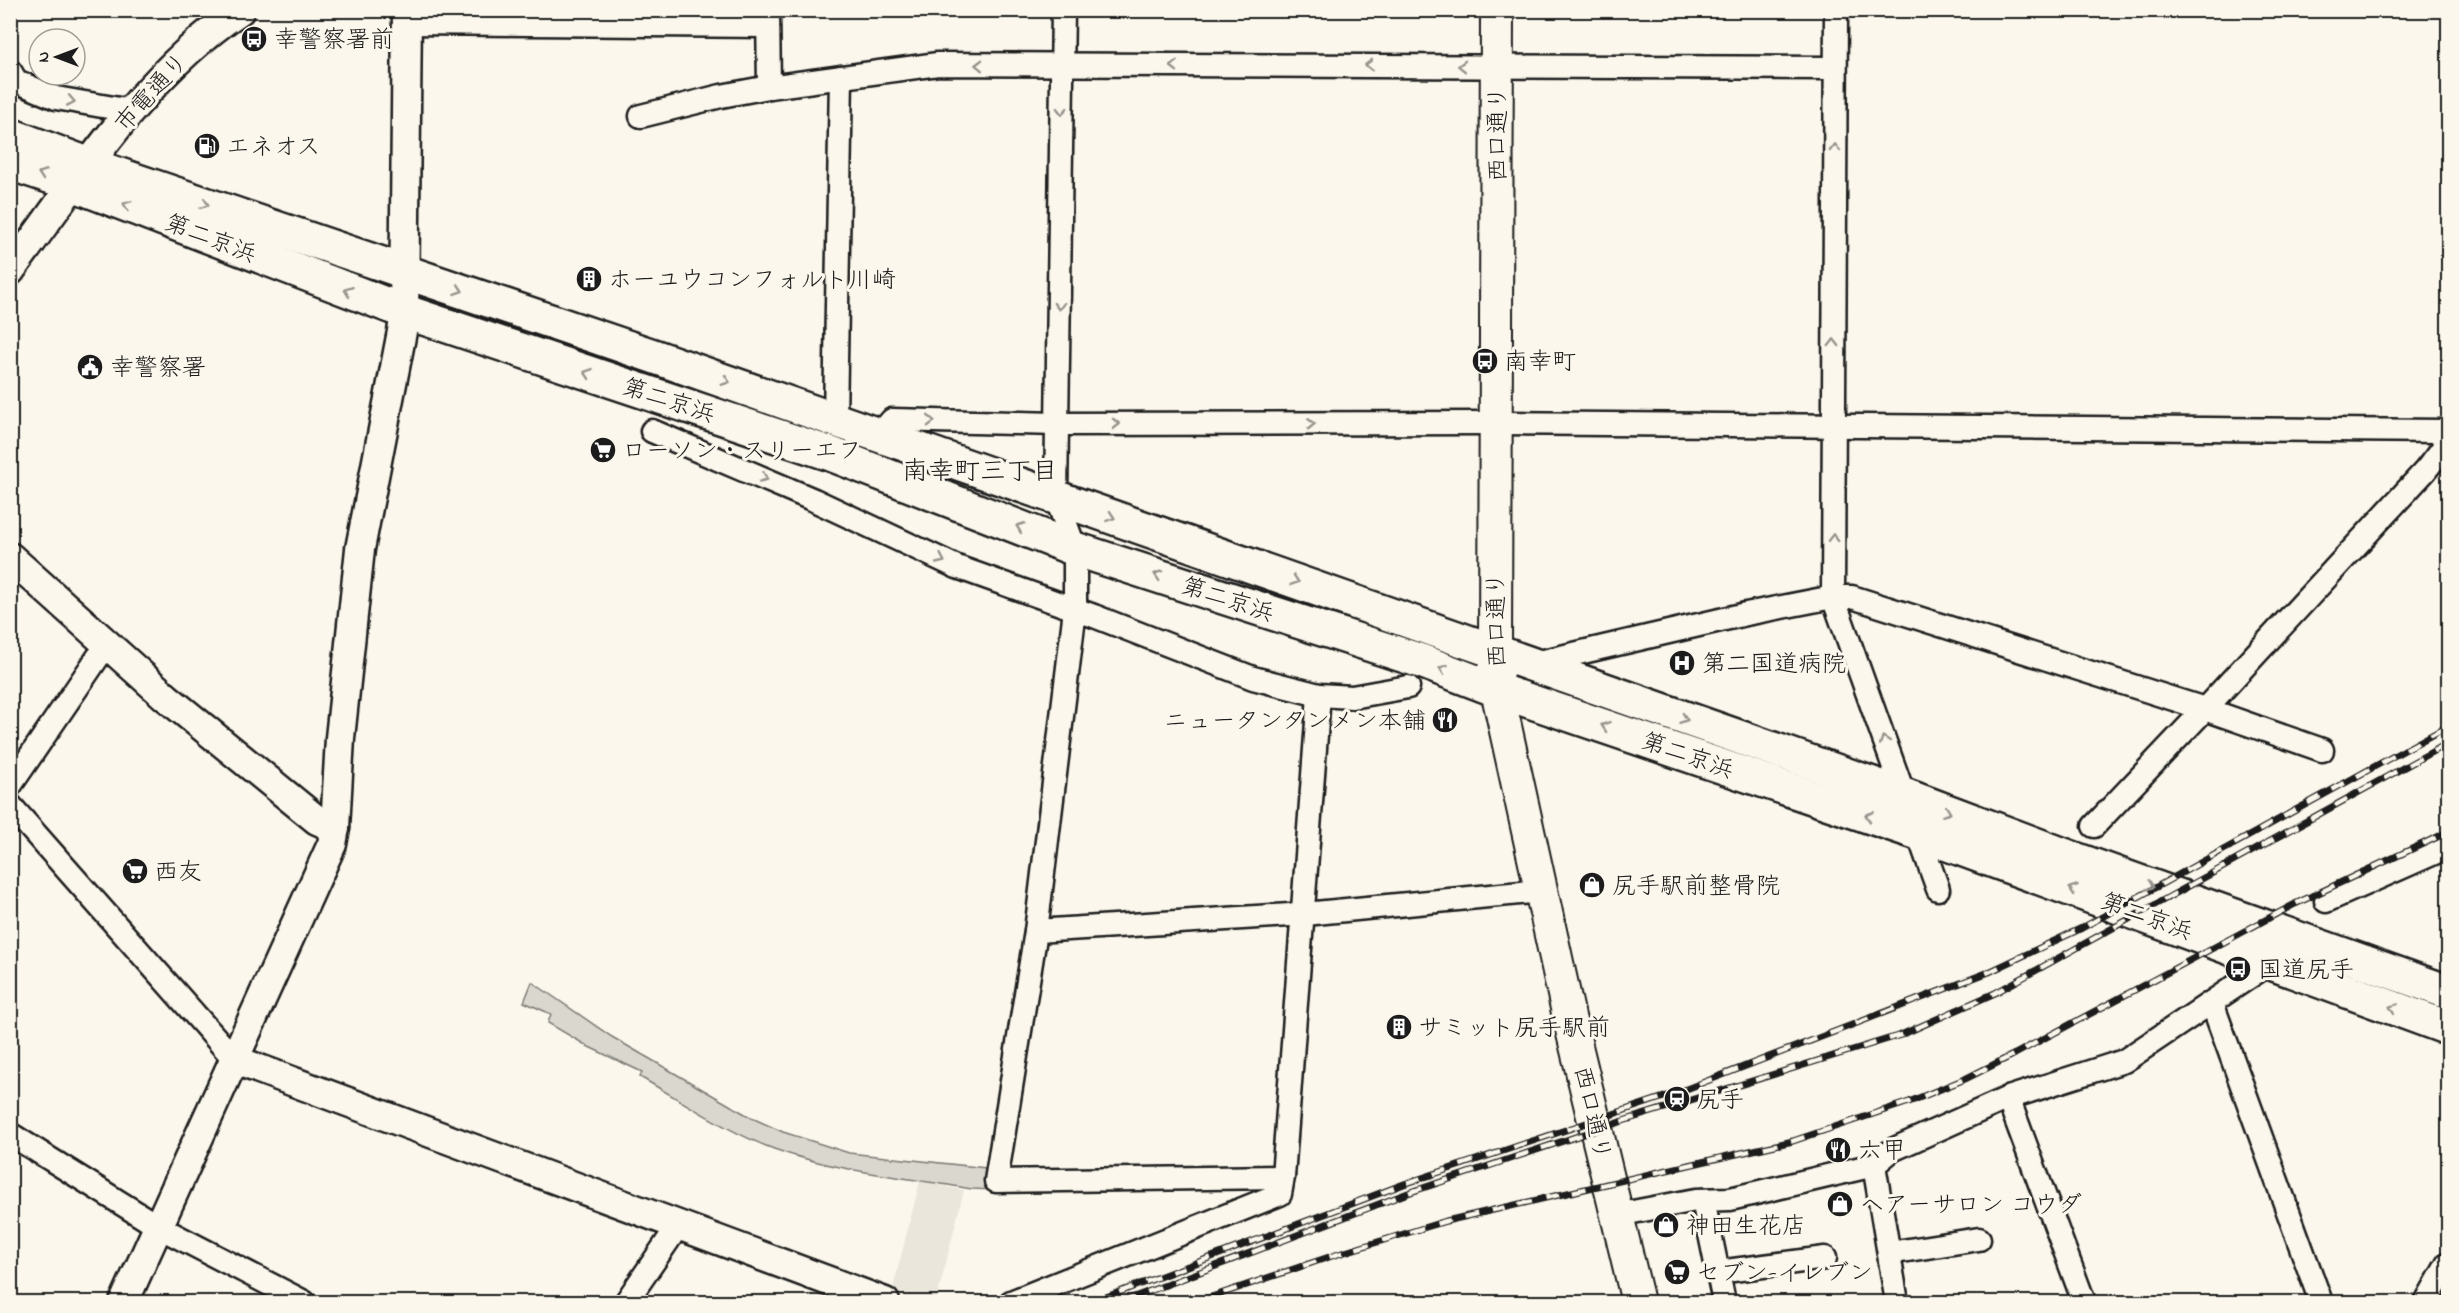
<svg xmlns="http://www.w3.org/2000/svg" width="2459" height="1313" font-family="'Indie Flower','Klee One',sans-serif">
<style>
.built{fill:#eae6dc}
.green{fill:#dad7ce;stroke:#7b7a75;stroke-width:1.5}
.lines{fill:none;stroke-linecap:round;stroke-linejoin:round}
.minor-casing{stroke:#1c1c1c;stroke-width:27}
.tertiary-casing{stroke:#1c1c1c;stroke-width:33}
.secondary-casing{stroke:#1c1c1c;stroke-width:36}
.trunk-casing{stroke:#1c1c1c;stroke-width:38}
.minor{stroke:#fbf7ec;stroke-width:22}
.tertiary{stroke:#fbf7ec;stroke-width:28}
.secondary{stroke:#fbf7ec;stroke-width:32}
.trunk{stroke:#fbf7ec;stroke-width:33}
.rail-casing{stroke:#1c1c1c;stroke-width:7}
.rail{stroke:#fbf7ec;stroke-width:4.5;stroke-dasharray:14;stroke-linecap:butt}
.oneway{stroke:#97948e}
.labels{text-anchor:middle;stroke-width:6;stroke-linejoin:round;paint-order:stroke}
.poi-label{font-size:24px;fill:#1c1c1c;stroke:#fbf7ec;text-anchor:start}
.street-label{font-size:24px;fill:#1c1c1c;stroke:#fbf7ec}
.neighbourhood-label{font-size:26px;fill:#1c1c1c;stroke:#fbf7ec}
</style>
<rect width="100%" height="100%" fill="#fbf7ec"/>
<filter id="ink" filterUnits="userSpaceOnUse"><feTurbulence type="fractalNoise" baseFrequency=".0167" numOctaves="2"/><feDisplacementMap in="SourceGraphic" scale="12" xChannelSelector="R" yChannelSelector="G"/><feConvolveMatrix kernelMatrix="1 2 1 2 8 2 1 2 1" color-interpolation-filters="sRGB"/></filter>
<g filter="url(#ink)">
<polygon class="built" points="920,1181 964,1190 936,1302 919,1302 892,1292"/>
<path class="green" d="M532,982L612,1037L752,1118L783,1132L849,1153L986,1168L985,1177L991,1178L995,1190L972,1189C906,1177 838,1172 774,1149C727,1132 684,1102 640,1077L642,1072L589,1047L548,1023L551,1014L524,1002Z"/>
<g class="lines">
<defs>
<g id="minor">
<polyline points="1063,10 1056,497 1075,549 1075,609 1036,931 996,1181 1283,1177"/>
<polyline points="1836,10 1833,597 1904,795"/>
<polyline points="768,11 769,87"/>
<polyline points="407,23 767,26"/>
<polyline points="10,71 16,81 56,98 131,111"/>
<polyline points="641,116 721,96 769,87 938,64 1835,68"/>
<polyline points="835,419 841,77"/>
<polyline points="652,431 814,500 957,567 1094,616 1253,678 1319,695 1352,697 1408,687"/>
<polyline points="879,435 892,420 1057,424 1496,423 2443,431 2444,447 2425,471 2205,709 2094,826"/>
<polyline points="1531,664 1746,614 1833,597 1852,597 2205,709 2322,750"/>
<polyline points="10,786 98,657 110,645"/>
<polyline points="10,805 235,1060"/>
<polyline points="1918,833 1938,889"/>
<polyline points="2326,901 2448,847"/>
<polyline points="1036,931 1305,914 1541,891"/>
<polyline points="2212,1003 2321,1302"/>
<polyline points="2008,1098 2084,1302"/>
<polyline points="10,1134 159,1227 304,1302"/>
<polyline points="1703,1200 1724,1302"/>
<polyline points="1617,1215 1696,1200 1730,1199 1874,1165"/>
<polyline points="1889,1253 1979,1239"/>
<polyline points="1718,1272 1825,1258"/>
<polyline points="626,1302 678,1226"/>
<polyline points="1011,1302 1280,1194 1283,1177 1319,695"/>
<polyline points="1897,1302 1874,1165 1892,1150 2008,1098 2124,1061 2273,961"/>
<polyline points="2426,1302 2448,1263"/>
</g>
<g id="tertiary">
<path d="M10,271C79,179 143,75 240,10"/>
<polyline points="10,557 166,697 317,820 335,828"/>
<polyline points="235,1060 885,1302"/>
<polyline points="124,1302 332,844 335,828 340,738 360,549 404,321 407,10"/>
</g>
<polyline id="secondary" points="1497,10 1495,651 1497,690 1569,1017 1638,1302"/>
<g id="trunk">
<polyline points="10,135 90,165 653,356 1904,795 2069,857 2448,992"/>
<polyline points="10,163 73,184 403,311 831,454 1075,549 1421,661 1497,690 1918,833 2448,1028"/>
</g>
</defs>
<use href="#minor" class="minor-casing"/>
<use href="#tertiary" class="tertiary-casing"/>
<use href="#secondary" class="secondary-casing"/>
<use href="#trunk" class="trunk-casing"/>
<use href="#minor" class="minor"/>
<use href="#tertiary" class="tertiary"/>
<use href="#secondary" class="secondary"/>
<use href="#trunk" class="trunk"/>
<defs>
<g id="rail">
<polyline points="1093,1302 1404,1184 1676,1093 1989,972 2082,928 2448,726"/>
<polyline points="1121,1302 1408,1193 1626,1120 1901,1035 1995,993 2448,743"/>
<polyline points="1197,1302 1332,1256 1446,1221 1793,1141 1909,1102 1965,1079 2015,1054 2295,904 2448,832"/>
</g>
</defs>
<use href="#rail" class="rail-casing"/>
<use href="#rail" class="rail"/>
</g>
<defs><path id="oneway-chevron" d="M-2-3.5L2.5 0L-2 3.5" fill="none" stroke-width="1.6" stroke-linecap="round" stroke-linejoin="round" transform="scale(1.5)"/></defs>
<g class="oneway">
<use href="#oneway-chevron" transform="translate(979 65) rotate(-179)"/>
<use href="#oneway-chevron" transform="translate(1369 65) rotate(180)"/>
<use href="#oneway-chevron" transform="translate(1174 66) rotate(180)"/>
<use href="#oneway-chevron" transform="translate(1462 66) rotate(-179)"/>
<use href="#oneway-chevron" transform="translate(71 101) rotate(11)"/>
<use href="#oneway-chevron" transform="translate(1062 111) rotate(91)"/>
<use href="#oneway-chevron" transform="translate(1835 148) rotate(-90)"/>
<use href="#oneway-chevron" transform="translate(42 174) rotate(-161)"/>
<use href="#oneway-chevron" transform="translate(205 204) rotate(19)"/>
<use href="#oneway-chevron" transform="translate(127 205) rotate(-159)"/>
<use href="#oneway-chevron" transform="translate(459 290) rotate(19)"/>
<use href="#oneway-chevron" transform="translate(348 291) rotate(-159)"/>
<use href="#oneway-chevron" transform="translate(1059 306) rotate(91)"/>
<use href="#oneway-chevron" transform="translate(1834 343) rotate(-90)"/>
<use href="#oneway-chevron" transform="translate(588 373) rotate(-161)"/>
<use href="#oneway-chevron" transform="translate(726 381) rotate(19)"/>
<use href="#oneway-chevron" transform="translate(931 421) rotate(1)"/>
<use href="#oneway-chevron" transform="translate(1116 424)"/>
<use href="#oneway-chevron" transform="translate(1311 424) rotate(-1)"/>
<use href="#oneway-chevron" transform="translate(764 478) rotate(24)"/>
<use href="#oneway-chevron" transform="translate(1111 517) rotate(19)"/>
<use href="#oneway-chevron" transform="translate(1020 527) rotate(-159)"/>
<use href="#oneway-chevron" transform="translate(1833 538) rotate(-90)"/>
<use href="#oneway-chevron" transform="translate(941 560) rotate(25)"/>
<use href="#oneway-chevron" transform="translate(1158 575) rotate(-162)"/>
<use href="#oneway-chevron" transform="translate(1295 581) rotate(19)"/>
<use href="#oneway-chevron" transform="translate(1443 669) rotate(-160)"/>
<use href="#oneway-chevron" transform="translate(1684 719) rotate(19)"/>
<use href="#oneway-chevron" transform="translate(1605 726) rotate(-161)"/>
<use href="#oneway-chevron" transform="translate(1884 740) rotate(-110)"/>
<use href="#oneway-chevron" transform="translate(1947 812) rotate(21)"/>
<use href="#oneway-chevron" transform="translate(1869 816) rotate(-161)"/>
<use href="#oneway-chevron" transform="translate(2150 886) rotate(19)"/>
<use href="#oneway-chevron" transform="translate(2073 889) rotate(-160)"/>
<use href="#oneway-chevron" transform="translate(2393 1008) rotate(-159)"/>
</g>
</g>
<defs>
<symbol id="bus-disc" viewBox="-11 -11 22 22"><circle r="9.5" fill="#1c1c1c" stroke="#fbf7ec"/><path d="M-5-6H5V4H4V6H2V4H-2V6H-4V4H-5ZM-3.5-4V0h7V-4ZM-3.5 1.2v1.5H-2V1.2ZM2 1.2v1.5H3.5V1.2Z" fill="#fff"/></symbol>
<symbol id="fuel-disc" viewBox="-11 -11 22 22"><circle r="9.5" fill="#1c1c1c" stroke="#fbf7ec"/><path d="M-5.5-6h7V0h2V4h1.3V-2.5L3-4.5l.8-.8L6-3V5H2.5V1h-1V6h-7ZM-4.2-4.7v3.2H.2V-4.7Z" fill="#fff"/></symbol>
<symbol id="building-disc" viewBox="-11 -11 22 22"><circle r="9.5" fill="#1c1c1c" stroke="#fbf7ec"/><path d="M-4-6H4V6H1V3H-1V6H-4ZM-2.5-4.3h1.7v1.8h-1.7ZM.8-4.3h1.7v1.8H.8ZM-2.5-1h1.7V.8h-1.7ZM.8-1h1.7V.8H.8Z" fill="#fff"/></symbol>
<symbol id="civic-disc" viewBox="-11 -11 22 22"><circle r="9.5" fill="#1c1c1c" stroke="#fbf7ec"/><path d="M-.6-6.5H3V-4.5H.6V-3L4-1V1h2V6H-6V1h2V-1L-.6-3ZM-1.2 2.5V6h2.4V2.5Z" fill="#fff"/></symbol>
<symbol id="supermarket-disc" viewBox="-11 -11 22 22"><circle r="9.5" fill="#1c1c1c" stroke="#fbf7ec"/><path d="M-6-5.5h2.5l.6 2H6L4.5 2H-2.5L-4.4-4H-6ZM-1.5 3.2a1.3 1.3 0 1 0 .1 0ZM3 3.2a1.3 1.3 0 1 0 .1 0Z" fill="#fff"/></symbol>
<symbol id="hospital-disc" viewBox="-11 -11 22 22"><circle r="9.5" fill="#1c1c1c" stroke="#fbf7ec"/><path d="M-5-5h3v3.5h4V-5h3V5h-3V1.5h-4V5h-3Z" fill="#fff"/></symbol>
<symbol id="restaurant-disc" viewBox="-11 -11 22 22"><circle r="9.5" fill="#1c1c1c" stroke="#fbf7ec"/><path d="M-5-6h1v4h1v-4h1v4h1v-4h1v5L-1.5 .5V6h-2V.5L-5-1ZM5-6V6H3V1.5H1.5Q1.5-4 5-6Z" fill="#fff"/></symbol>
<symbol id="shop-disc" viewBox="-11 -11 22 22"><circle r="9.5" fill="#1c1c1c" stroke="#fbf7ec"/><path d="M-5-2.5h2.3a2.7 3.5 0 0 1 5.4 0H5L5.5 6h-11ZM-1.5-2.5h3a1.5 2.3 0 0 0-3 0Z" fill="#fff"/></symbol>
<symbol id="station-disc" viewBox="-11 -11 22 22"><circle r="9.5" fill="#1c1c1c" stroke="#fbf7ec"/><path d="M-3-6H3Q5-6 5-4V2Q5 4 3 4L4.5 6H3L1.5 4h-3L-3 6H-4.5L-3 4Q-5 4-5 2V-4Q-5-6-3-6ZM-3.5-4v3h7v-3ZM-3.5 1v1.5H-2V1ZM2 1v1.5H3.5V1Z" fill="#fff"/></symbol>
</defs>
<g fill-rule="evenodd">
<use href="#bus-disc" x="239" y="24" width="30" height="30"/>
<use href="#fuel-disc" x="192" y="131" width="30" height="30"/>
<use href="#building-disc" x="574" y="264" width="30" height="30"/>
<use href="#bus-disc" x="1470" y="346" width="30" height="30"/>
<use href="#civic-disc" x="75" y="352" width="30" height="30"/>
<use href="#supermarket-disc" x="588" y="435" width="30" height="30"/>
<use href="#hospital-disc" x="1667" y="648" width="30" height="30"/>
<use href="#restaurant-disc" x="1430" y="705" width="30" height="30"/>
<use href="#supermarket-disc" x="120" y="856" width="30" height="30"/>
<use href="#shop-disc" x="1577" y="870" width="30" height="30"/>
<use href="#bus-disc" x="2223" y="954" width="30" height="30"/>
<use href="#building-disc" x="1384" y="1012" width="30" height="30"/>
<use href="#station-disc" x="1662" y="1084" width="30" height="30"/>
<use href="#restaurant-disc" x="1823" y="1135" width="30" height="30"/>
<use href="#shop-disc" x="1825" y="1189" width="30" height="30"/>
<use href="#shop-disc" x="1651" y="1210" width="30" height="30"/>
<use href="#supermarket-disc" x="1662" y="1257" width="30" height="30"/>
</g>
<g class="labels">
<g class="poi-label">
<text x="274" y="47">幸警察署前</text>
<text x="226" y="154">エネオス</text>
<text x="608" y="287">ホーユウコンフォルト川崎</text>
<text x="1504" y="369">南幸町</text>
<text x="110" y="375">幸警察署</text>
<text x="622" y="458">ローソン・スリーエフ</text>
<text x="1702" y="671">第二国道病院</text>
<text x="1426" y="728" text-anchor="end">ニュータンタンメン本舗</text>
<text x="154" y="879">西友</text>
<text x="1612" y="893">尻手駅前整骨院</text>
<text x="2258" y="977">国道尻手</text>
<text x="1418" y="1035">サミット尻手駅前</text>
<text x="1696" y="1107">尻手</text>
<text x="1858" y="1158">六甲</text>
<text x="1860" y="1212">ヘアーサロン コウダ</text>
<text x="1686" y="1233">神田生花店</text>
<text x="1696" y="1280">セブン-イレブン</text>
</g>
<g class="street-label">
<text transform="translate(151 92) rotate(-48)" y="8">市電通り</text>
<text transform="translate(1497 134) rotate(-90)" y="8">西口通り</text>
<text transform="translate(211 238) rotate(21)" y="8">第二京浜</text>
<text transform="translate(669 400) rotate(18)" y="8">第二京浜</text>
<text transform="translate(1228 599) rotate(18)" y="8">第二京浜</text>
<text transform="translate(1496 620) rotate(-91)" y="8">西口通り</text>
<text transform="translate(1688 755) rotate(19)" y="8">第二京浜</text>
<text transform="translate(2147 916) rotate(20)" y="8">第二京浜</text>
<text transform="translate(1593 1113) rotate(77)" y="8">西口通り</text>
</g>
<g class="neighbourhood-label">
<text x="980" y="479">南幸町三丁目</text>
</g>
</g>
<rect width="2459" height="1313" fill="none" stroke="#fbf7ec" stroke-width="36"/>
<rect x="18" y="18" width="2423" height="1277" fill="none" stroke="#1c1c1c" stroke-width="2" filter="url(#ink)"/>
<g transform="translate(57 57) rotate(270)"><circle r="28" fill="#fbf7ec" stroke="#a29f99" stroke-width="1.5"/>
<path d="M0-4.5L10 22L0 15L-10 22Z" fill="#1c1c1c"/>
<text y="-9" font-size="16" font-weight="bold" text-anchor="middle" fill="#1c1c1c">N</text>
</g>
</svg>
